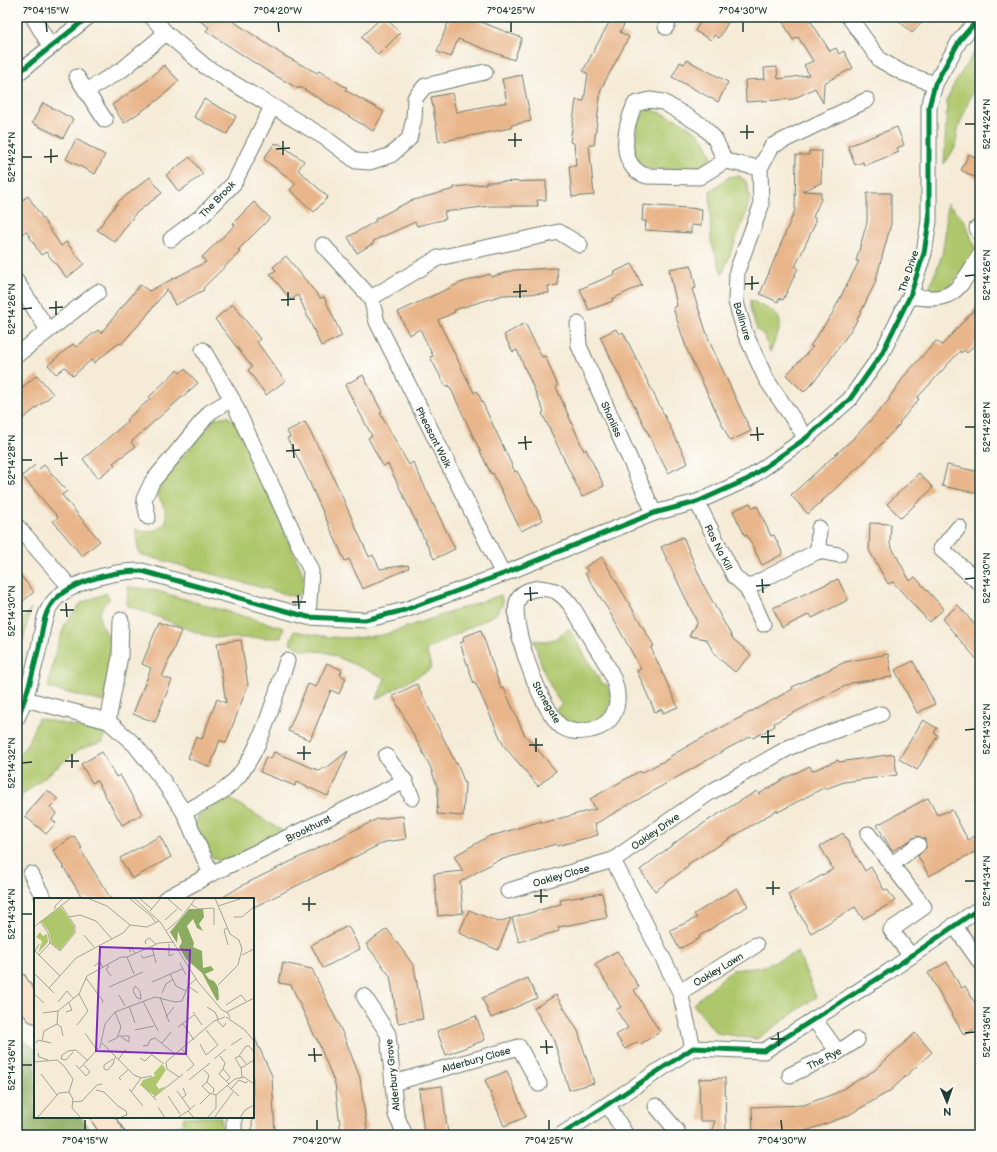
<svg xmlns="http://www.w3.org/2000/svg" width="997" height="1152" font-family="'Balsamiq Sans',sans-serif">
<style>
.green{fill:#afc76c;stroke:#678250}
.forest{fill:#8bac60;stroke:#55744a}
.building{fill:#e9b68b}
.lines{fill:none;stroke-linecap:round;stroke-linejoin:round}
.minor-casing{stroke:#6a7a6d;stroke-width:17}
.secondary-casing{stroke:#6a7a6d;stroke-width:23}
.minor{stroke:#fff;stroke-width:15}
.secondary{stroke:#fbe5cf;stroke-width:21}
.cycleway-casing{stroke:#fdfcf7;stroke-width:8}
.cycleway{stroke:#00873e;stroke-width:5}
.ticks{fill:none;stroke:#1f3d34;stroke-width:1.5}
.labels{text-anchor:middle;stroke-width:3.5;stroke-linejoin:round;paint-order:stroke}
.street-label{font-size:10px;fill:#1f3d34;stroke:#fdfcf7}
.inset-road{fill:none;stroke:#9fa596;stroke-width:1}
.view{fill:#7b2cbf;fill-opacity:0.15;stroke:#7b2cbf;stroke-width:2}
.inset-edge{fill:none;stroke:#1f3d34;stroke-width:2}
.neatline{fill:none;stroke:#1f3d34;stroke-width:1.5}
.ticks-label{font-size:10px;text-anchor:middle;fill:#1f3d34}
</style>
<rect width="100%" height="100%" fill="#fdfcf7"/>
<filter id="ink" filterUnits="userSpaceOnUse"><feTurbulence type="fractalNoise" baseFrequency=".025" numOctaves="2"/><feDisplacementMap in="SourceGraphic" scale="8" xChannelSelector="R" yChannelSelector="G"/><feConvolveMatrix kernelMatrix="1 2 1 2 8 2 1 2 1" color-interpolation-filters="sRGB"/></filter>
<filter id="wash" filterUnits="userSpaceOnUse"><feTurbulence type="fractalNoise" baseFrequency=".012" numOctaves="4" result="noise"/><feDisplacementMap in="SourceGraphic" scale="16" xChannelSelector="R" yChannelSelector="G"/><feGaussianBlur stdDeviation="0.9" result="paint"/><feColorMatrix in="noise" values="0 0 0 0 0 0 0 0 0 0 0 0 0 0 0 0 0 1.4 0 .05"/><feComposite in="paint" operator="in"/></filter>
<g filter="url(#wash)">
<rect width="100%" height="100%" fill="#f5ebd7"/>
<g class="green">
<polygon points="980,43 980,83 973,90 958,129 955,148 944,164 947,101 953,86"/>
<path d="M646,109C663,112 683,121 697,132C705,139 708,148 712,157L706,165L695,170L644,169L634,154L637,125Z"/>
<polygon points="738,175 746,181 750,197 746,214 722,275 711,241 710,191 729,177"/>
<polygon points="947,203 965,221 976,251 949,288 938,293 929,289 942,255 945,235"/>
<path d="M750,300C784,316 787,316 770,352L765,336L757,330L750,309Z"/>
<path d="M227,416L236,423L303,574L304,588L296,597L139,554L135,529C148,534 155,532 166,523C166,519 167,513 165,509C159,496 155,497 161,481L216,418Z"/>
<polygon points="128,587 150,589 284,628 281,638 221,638 203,635 127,605"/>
<path d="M106,593L110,599C85,620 113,631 113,650C113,667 107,686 104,702L48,688L55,653L65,624L81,603Z"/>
<polygon points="501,595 503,604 496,614 426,650 432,668 377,699 385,678 326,652 303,650 290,643 294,631 329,637 354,638 383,635"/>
<polygon points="31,609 17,662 17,626"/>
<path d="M569,628L601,683L607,685C614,702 610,708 599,722C578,724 568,729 556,709L562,705C548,687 540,662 534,640C551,643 557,639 569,628Z"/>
<polygon points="38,718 106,733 103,742 80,749 21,796 17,844 17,759 28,742"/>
<polygon points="227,797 283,831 229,860 219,861 212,857 195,825 198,816"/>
<polygon points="798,952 816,997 757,1039 716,1033 693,1004 732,970 761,967"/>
<polygon points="184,1117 221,1117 222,1135 156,1134 182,1125"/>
</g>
<polygon class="forest" points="17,1035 35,1049 35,1117 81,1117 92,1135 17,1135"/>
<g id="blocks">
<g class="building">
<polygon points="194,17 227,17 283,55 317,73 319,71 347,88 345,90 384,112 373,131 300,87 299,89 267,71 206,31 209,27"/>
<polygon points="382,17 385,17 400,33 378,55 361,37"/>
<polygon points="450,17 468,17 522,38 514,60 458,39 451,57 437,52"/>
<polygon points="612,17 628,17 620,32 629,37 601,89 594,145 589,145 594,195 572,197 569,166 576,166 574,143 570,142 576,100 584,101 588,74 583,71"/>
<polygon points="703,17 731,17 719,38 714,35 711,40 695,31"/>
<polygon points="780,17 808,17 830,51 836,48 839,54 844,51 853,68 824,83 823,103 815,88 793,99 746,102 745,80 765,79 764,68 777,67 778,79 809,75 804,65 813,61 798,37 793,40"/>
<polygon points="895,17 927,17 912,33"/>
<polygon points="687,60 728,82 718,102 672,77 680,62 684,64"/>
<polygon points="164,65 179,81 158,100 124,123 112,105 148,80"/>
<polygon points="522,75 531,121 511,125 511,128 439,142 431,97 452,93 456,112 507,102 502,79"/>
<polygon points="204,99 236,116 227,134 194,117"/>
<polygon points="43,103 73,119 63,138 32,123"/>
<polygon points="897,127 904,145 897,148 899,152 864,166 863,162 855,165 848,146"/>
<polygon points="76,139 105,155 95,174 66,159"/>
<polygon points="275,143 277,145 278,143 304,161 298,170 328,197 314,212 290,190 296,183 266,161 264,158"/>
<polygon points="809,151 822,151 821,183 802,191 821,192 821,199 813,217 815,218 815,224 795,267 798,268 783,300 779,298 778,302 760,294 795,210 796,155 809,155"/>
<polygon points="969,154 980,160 980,180 961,170"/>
<polygon points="190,157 203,174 179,192 166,175"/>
<polygon points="150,177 162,193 135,214 115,242 97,230 119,201"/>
<polygon points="546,181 546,200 537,200 538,206 490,206 444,212 446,219 417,226 415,222 373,241 374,243 357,253 348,237 376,221 375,219 410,201 454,189 454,187 486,184 486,182"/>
<polygon points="867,193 891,193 891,224 875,283 855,324 821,373 804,392 786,375 813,347 810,346 832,314 859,261 856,261 867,222"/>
<polygon points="28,196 61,246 66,242 84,264 67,278 46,252 41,255 26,231 17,238 17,204"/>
<polygon points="254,202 270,218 238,250 240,252 203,288 204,290 175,305 167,289 144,319 121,344 119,343 94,363 91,360 73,376 65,367 56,374 48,365 73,344 76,347 98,330 101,333 140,285 149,291 206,262 202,257 235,225 233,223"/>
<polygon points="643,205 702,209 701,226 691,225 691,233 645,230 646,221 642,221"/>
<polygon points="286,256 320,298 324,297 342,336 321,346 298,295 291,300 270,274 276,270 273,267"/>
<polygon points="632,264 642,285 612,299 613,301 589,310 580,289 615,274 614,272"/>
<polygon points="691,265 696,288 692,289 710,343 751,431 730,441 687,350 673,308 677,306 669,269"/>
<polygon points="557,268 558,285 548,286 549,293 503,295 454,310 455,312 438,320 474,393 477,391 515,472 517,471 543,520 521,531 493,473 491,474 449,385 446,387 430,357 433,356 420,329 409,335 398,312 460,283 490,274 491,277 514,270"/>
<polygon points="980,303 980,338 967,353 964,350 961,353 960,351 917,398 919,399 899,423 900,424 864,462 808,514 791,495 856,436 890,399 889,398 906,374 936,341 942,345"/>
<polygon points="233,304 260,339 257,342 285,381 266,395 248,370 252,367 215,319"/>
<polygon points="525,323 542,357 545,356 558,386 556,387 584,451 586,449 604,486 582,497 542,413 544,412 517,350 513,352 504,335"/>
<polygon points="616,329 619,334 623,332 688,463 668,473 600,337"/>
<polygon points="185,369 198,383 131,442 135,447 113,463 115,465 98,478 83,459 127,422 126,420 150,399 149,397 177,370 180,373"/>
<polygon points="37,375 53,394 17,424 17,392"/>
<polygon points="363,375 382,412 380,413 409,465 413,462 455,549 434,559 388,464 383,466 368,438 372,436 345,385"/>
<polygon points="305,422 328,465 369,557 373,555 380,569 408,565 409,568 363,589 349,559 345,561 303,468 287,438 290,437 287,431"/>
<polygon points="35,465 39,469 44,465 67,491 62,495 100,541 82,556 53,521 58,517 22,476"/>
<polygon points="947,465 980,472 980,494 942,486"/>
<polygon points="919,473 933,488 901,518 887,504"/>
<polygon points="750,503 753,508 757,506 771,536 774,535 783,554 762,565 747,535 745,536 733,511"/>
<polygon points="870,523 891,524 890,544 910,581 915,577 944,609 929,622 893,582 888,584 869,550"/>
<polygon points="683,537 704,586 733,639 751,655 735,672 716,656 706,639 689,636 697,622 661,547"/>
<polygon points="602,557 654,646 651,648 678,707 663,713 662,709 655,712 637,671 641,669 609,611 585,573 588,572 585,567"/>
<polygon points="17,571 34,592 17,606"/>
<polygon points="838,579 848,600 812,618 810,614 782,628 773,608"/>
<polygon points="958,605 980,631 980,663 942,619"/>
<polygon points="159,622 181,631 162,677 172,680 155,722 133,714 151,668 142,664"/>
<polygon points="481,630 501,689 504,688 524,734 556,771 538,786 504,746 476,684 474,684 460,643 464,641 463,637"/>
<polygon points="241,640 248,685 226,743 220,740 210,767 188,758 196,737 202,739 217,699 226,703 217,643"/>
<polygon points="888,654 892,677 851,683 774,723 775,726 753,738 751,736 725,750 595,824 598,835 557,846 556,844 496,861 460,882 463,913 438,916 434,874 463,871 454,856 491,835 491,836 542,821 542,823 596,809 590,799 640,771 641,773 670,758 669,757 693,743 793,689 792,687 845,662"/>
<polygon points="913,661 935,704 917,713 895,670"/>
<polygon points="327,663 342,670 340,675 346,678 339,694 331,690 310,740 288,731 308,684 316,687"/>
<polygon points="417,684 456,764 457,763 465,784 463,816 437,814 438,789 430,766 393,696"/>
<polygon points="923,720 937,728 934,733 938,735 917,770 899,759"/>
<polygon points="348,751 328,796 296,782 295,786 260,772 266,757 271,759 274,752 320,771 322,767 325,769"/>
<polygon points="102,752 116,777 120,775 142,814 122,825 97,781 92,783 81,764"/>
<polygon points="894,754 897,775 844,782 825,789 825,787 778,812 777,810 688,864 689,866 655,891 640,870 680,839 715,816 757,791 759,794 785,778 810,766 812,771 838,760 839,762"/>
<polygon points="47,790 58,799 50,807 57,813 52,819 56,823 46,834 25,816"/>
<polygon points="928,798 937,815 952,810 968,840 980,833 980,849 929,876 918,856 926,848 925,839 917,836 892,851 877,825"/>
<polygon points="403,816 406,839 385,842 254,907 253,899 220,899 243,885 377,819"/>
<polygon points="843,833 865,871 871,867 884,890 887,889 895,901 863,919 855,907 811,933 788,895 833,869 820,846"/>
<polygon points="74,836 82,848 80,849 111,899 83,899 53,850"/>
<polygon points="160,836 171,857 132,879 120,858"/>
<polygon points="737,888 748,906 699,936 700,938 679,949 670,930 697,918 694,914"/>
<polygon points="602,893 607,918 558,927 559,931 519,942 512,918 561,904 560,900"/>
<polygon points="469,910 498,922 511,918 498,950 459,933"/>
<polygon points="348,926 360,949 323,968 311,945"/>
<polygon points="387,929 414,966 423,1019 398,1023 390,976 366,944"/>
<polygon points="617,951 639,987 634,990 660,1032 639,1045 637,1042 625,1049 616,1035 628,1028 616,1010 621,1007 595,964"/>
<polygon points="947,962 961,988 965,986 980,1012 980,1026 964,1035 928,973"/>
<polygon points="283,963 312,969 344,1036 360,1078 367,1130 341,1133 335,1084 317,1039 316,1039 291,985 279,983"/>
<polygon points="528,978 537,998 491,1018 482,998"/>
<polygon points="556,995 578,1031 594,1083 569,1090 554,1041 534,1008"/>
<polygon points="476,1016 485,1040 446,1055 437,1031"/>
<polygon points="915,1033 932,1052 890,1091 847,1116 809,1130 753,1133 752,1107 804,1105 836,1093 875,1070"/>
<polygon points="253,1034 272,1076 275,1135 252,1135"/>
<polygon points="507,1071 526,1117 504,1126 485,1080"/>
<polygon points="725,1078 726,1135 710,1135 715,1121 700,1121 699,1079"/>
<polygon points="442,1086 448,1135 424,1135 419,1089"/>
</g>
</g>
</g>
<g filter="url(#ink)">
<use href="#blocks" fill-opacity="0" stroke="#6a7a6d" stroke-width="1"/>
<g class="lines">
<defs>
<g id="minor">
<polyline points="33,17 50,46"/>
<polyline points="152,17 166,33 206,67 324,137 356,161 370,162 391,155 409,139 414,119 415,98 425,86 485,72"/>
<polyline points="849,17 880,60 903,73 935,84"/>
<polyline points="666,27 670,17"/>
<polyline points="17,74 88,17"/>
<polyline points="77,77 105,120"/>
<polyline points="86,91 123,69 166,33"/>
<path d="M725,161L715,139L703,126L663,102L650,100L635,104C625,126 616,167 647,176L699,177L725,161L760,168"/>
<polyline points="977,228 980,234"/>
<polyline points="171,239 203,215 234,183 272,107"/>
<polyline points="323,245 371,298 377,322 503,574"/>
<polyline points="17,282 48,330"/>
<path d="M910,296C954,304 958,290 980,255"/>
<polyline points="371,298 438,258 559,232 580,245"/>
<polyline points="578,324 579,346 654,513"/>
<polyline points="203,350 232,399 311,571 308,617"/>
<polyline points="17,355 98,292"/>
<polyline points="806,438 766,379 745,333 736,302 737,271 761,206 760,168 772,146 867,100"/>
<polyline points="697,502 734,576 747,588 763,624"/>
<polyline points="148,517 144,499 152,482 210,412 232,399"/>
<polyline points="17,526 71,588"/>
<polyline points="959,527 941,549 980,583"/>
<polyline points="818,551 819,528"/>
<path d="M539,588C545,589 553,589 557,592C573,602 581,623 590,638C598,651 608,664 613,678C622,701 617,724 591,730C580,732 572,733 562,727C543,714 506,618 519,598C524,590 531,590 539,588Z"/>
<polyline points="747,588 818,551 839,555"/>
<polyline points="25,699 108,721 135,745 161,778 184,812 211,874"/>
<path d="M17,718C28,694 34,668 40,643C42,632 43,619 48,610C61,582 114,571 142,571L308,617L365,620L405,610L503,574L654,513L697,502L748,479L806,438L850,399L881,355L910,296L924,253L929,221V107L935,84L960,40L980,17"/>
<polyline points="108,721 120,656 121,620"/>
<polyline points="386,756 405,781 412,798"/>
<path d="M184,812C197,805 212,799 224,790C259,764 273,701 287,661"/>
<polyline points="868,834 924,907 891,930 911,956"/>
<polyline points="613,860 680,992 693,1048"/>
<polyline points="892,864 918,845"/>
<polyline points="31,874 44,899"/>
<polyline points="508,891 613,860 709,793 790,747 881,714"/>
<polyline points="165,899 211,874 405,781"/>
<polyline points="954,925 980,962"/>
<polyline points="680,992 756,945"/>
<polyline points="364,996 388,1034 396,1115 405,1135"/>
<polyline points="814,1019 838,1052"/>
<polyline points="790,1075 838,1052 857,1040"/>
<polyline points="393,1083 519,1047 539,1084"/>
<polyline points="608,1105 626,1135"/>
<polyline points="656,1106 677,1131 676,1135"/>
<polyline points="234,1117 234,1135"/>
<polyline points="561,1135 693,1048 764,1051 888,972 980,908"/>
</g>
<g id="secondary">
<polyline points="17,983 35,1012"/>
<polyline points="102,1117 114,1135"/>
</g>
</defs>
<use href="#minor" class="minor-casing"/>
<use href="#secondary" class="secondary-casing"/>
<use href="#minor" class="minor"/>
<use href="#secondary" class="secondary"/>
<defs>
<g id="cycleway">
<polyline points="17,74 88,17"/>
<path d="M17,718C28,694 34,668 40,643C42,632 43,619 48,610C61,582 114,571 142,571L308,617L365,620L405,610L503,574L654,513L697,502L748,479L806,438L850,399L881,355L910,296L924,253L929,221V107L935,84L960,40L980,17"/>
<polyline points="561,1135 693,1048 764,1051 888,972 980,908"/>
</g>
</defs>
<use href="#cycleway" class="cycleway-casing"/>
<use href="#cycleway" class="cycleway"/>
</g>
</g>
<path class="ticks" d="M46,22L47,32M278,22L279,32M511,22V32M743,22V32M965,124H975M747,125V139M740,132H754M515,133V147M508,140H522M283,141V155M51,149V163M276,149L290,148M22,157H32M44,157L58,156M752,276V290M965,276L975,275M520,284V298M745,284L759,283M288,292V306M513,292L527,291M281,300L295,299M56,301V315M49,308L63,307M22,309L32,308M757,427L758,441M965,427H975M750,435L764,434M525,436L526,450M518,443L532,442M293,444L294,458M286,451L300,450M61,452L62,466M54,459L68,458M22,460H32M762,579L763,593M965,579L975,578M756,586L770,585M530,587L531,601M524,594L538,593M298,595L299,609M292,602H306M66,603L67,617M60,610H74M22,611H32M768,730V744M965,730L975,729M761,737L775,736M536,738V752M529,745H543M304,746V760M297,753H311M72,754V768M65,761H79M22,763L32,762M773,881V895M965,881H975M766,888H780M541,889V903M534,896H548M309,897V911M302,904H316M22,914H32M778,1032L779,1046M965,1033L975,1032M771,1039H785M546,1040L547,1054M540,1047H553M314,1048L315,1062M308,1055H322M22,1065H32M85,1120V1130M317,1120V1130M549,1120V1130M781,1120L782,1130"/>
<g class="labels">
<g class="street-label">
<text transform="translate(217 199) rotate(-46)" y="4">The Brook</text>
<text transform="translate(908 271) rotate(-72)" y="4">The Drive</text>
<text transform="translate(743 321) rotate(73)" y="4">Ballinure</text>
<text transform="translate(612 419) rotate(66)" y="4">Shanliss</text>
<text transform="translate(434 437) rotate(63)" y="4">Pheasant Walk</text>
<text transform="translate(719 547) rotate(63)" y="4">Ros Na Kill</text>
<text transform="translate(547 702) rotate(60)" y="4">Stonegate</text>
<text transform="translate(308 828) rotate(-26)" y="4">Brookhurst</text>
<text transform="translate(655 831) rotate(-35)" y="4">Oakley Drive</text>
<text transform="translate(561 875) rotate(-16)" y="4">Oakley Close</text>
<text transform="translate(718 969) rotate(-31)" y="4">Oakley Lawn</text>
<text transform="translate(824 1058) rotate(-27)" y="4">The Rye</text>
<text transform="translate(476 1059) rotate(-16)" y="4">Alderbury Close</text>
<text transform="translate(392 1075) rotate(-96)" y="4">Alderbury Grove</text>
</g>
</g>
<g transform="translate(34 898)">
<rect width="220" height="220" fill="#f5ebd7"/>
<path d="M27,9L40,28V35L26,52L17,45L15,34L7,23ZM6,34L9,38L13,36L14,44L4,55L8,43L2,39ZM128,166L132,172L122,187L125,191L132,188L121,198L106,187L109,182L121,178L120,175Z" fill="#afc76c"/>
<path d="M155,11H169L170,19L165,26L169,33L163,30L159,21L153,28L160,45L159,49L168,53L169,70L177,68L180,72L171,76L175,81L180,83L184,89L185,101L183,103L168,75L152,61L145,49L148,44L144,33L143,45L136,34Z" fill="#8bac60"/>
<path class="inset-road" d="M53,0L73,8L96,27M95,0L117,18L122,25M100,0L127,25L164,84L188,112L194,115L196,120M133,0L148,13M181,0L196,36L205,42L208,51L204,67L184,87M106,1L118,11M157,6L164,11L180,10V27M184,8L209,0M21,11V8L29,0M116,13L127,0M35,19L46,17L62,23L78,41M200,19H208L220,9M131,22L143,11M0,29L37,0M193,30L190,32L194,47M133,32L145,22L162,0M50,37L60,49M16,45L26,53L41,35V28L27,7M5,46L1,53L26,78M112,46L111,43L115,40L122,46M135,46V58L140,56M118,49L122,65M97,54L95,52L97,50L101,55M5,57L16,45L14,35L6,23M107,57L109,60L120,57M208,57L220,51M93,59L100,76M146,65L152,77M73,67L75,69L72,71L77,78M60,68L66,64L69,70M0,75L20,95M136,76L142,88L152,93M52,80L69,103L68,105M118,84L148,71M101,88L106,93L107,101L103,100L99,93ZM154,88L164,95M75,89L109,74M15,90L42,60L89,35L96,27L113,29L125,23M128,95L132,86L138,82M0,96L10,105M85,97L91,108M126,99L135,124M109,103L124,133M24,104L33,93L40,101M192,107L207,97L212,103M95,108L101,125M173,109L181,114L184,121M32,114L38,112L35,105M159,114L168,127M193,114L220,100M9,115L24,113M132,119L140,109M192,119L211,132L220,143M183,122L189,129L192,125M23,126L24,113L45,96L53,78L87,59H93L125,45L140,44M23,126L27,129L29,138M149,126L160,142M43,127L54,113L45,96M144,129L160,117M101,132L120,128M51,135L63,152M84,138H95V144L87,139M8,143L10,133L23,126M74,144L83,140L87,129L81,114M2,145L4,142L17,145M68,145L100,177L107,180L118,178M128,145L137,134M166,146L172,157L184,147L172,132M197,147L208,140M109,148L114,147L116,142L121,140L141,156M148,151L160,167L153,173M39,154L32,162L27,161L28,157L34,153L42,152L54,163M4,155L5,159L14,162M118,157L130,166M186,158L191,165L189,171M205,158L212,148H215L220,154M106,160L111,163L119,155M79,161L70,167V171L74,172L79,166L81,159M180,161L192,151M84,162L92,151M0,164L23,162L30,168L39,181L35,194L25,195L3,220M42,167L52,178L56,174L50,167M207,170L220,162M45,171L66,149L71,126L81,114L121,99L141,104L148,103L154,88L162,81M170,172L175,177L173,184M7,176L23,197M145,179L133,171L132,164L180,123L191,119M208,179L207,170L201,160L206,158L212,166M87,182L85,180L94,172M155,182L176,165M193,183L196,179L189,171L185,176L195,186M193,187L205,198M109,188L122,202M95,191L109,208M197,191L205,182L212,185L214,183M62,192L70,194L84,208L92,213L93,217L87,219M143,193L156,211M35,194L39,201L38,210L47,220M97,194L107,180M179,195L180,191L173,184L168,188L175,195L182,197M134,198L146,216M120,199L149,176M148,200L152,197L149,190M38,204L48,203L63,187L68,186M166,206L176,196M124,209L131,220M143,220L154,213M160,220L154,213L161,207M173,220L182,210V197L201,181L210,179L220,186M180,220L199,194M206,220L211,212L220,207"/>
<path class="view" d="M66,49L156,52L152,156L62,153Z"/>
<rect width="220" height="220" class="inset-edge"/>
</g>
<rect width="997" height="1152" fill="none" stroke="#fdfcf7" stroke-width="44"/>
<g transform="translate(947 1102) rotate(178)" stroke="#fdfcf7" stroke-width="3" paint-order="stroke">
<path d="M0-3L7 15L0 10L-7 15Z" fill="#1f3d34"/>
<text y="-6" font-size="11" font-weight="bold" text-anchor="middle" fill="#1f3d34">N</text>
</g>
<rect x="22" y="22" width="953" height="1108" class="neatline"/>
<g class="ticks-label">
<text x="46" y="14">7°04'15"W</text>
<text x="278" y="14">7°04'20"W</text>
<text x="511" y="14">7°04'25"W</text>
<text x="743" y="14">7°04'30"W</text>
<text transform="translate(986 124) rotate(-90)" y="4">52°14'24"N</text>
<text transform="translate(11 157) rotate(-90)" y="4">52°14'24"N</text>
<text transform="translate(986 275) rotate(-90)" y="4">52°14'26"N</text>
<text transform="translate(11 309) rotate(-90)" y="4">52°14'26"N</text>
<text transform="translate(986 427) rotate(-90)" y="4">52°14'28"N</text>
<text transform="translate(11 460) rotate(-90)" y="4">52°14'28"N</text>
<text transform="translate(986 578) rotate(-90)" y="4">52°14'30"N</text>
<text transform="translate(11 611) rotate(-90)" y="4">52°14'30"N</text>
<text transform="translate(986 729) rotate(-90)" y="4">52°14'32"N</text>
<text transform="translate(11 763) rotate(-90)" y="4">52°14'32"N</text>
<text transform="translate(986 881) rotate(-90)" y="4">52°14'34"N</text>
<text transform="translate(11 914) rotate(-90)" y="4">52°14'34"N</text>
<text transform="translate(986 1032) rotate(-90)" y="4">52°14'36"N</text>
<text transform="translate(11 1065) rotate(-90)" y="4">52°14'36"N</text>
<text x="85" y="1144">7°04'15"W</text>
<text x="317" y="1144">7°04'20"W</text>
<text x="549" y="1144">7°04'25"W</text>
<text x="782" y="1144">7°04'30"W</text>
</g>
</svg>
